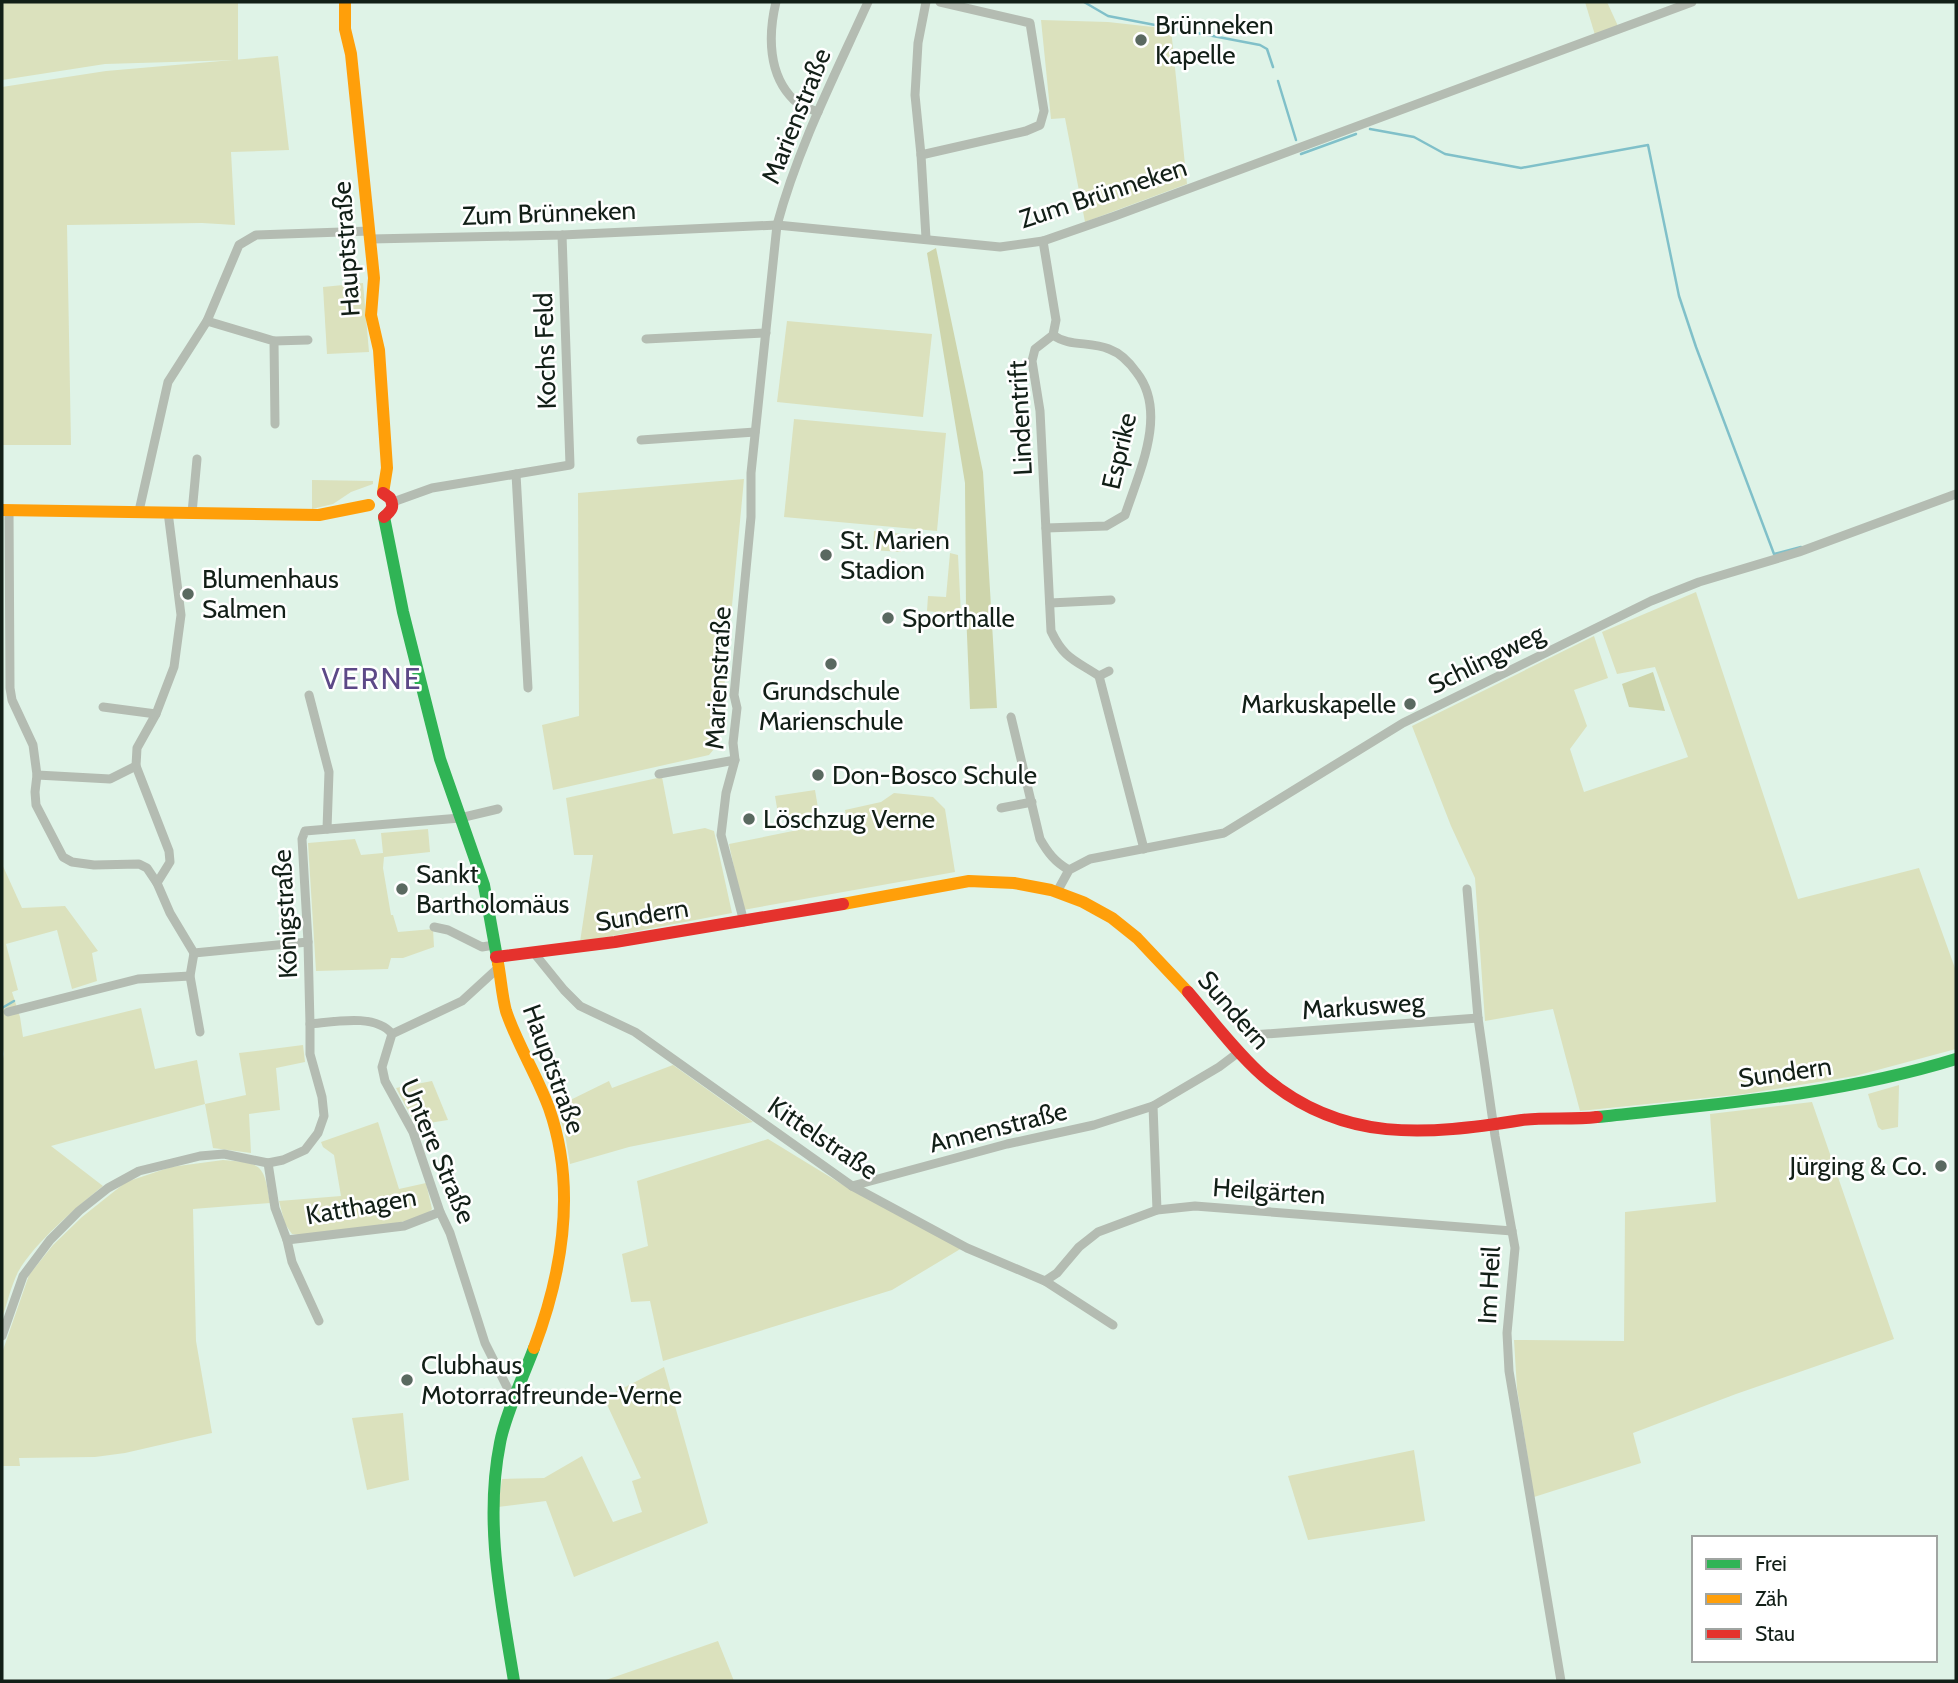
<svg xmlns="http://www.w3.org/2000/svg" width="1958" height="1683" font-family="Cabin,sans-serif">
<style>
.green{fill:#dbe1bd}
.forest{fill:#ced5ac}
.lines{fill:none;stroke-linecap:round;stroke-linejoin:round}
.stream{stroke:#80c0c9;stroke-width:2.5}
.street{stroke:#b4bcb2;stroke-width:9}
.fast{stroke:#30b455;stroke-width:12}
.slow{stroke:#ff9f0a;stroke-width:12}
.jam{stroke:#e5322d;stroke-width:12}
.poi-dot{fill:#5a6960;stroke:#fff;stroke-width:2.5}
.labels{text-anchor:middle;stroke-width:5;stroke-linejoin:round;paint-order:stroke}
.poi-label{font-size:26px;fill:#121f17;stroke:#fff;text-anchor:start}
.street-label{font-size:26px;fill:#121f17;stroke:#fff}
.quarter-label{font-size:30px;letter-spacing:2px;fill:#5c4987;stroke:#fff}
</style>
<rect width="100%" height="100%" fill="#dff3e7"/>
<g class="green">
<polygon points="2,2 238,2 238,60 105,64 2,80"/>
<polygon points="1585,2 1607,2 1618,26 1595,35"/>
<polygon points="1041,20 1108,22 1171,29 1187,184 1085,222 1065,118 1051,119"/>
<polygon points="278,56 289,150 231,152 235,225 202,223 67,225 71,445 2,445 2,87 106,71"/>
<polygon points="363,283 369,352 327,354 323,287"/>
<polygon points="787,321 932,334 923,417 777,402"/>
<polygon points="794,419 946,433 937,531 784,517"/>
<polygon points="744,479 719,743 709,755 553,790 542,725 579,716 578,493"/>
<polygon points="312,480 373,481 373,484 351,492 333,504 312,509"/>
<polygon points="874,531 902,534 901,552 873,550"/>
<polygon points="950,553 958,555 961,615 927,611 928,596 946,597"/>
<polygon points="1696,592 1798,899 1919,868 1956,971 1956,1049 1855,1076 1744,1094 1580,1111 1553,1009 1485,1021 1475,878 1451,826 1412,726 1594,636 1608,678 1574,690 1587,726 1570,749 1584,792 1688,757 1655,667 1617,674 1602,632"/>
<polygon points="662,777 673,834 705,828 714,831 732,913 580,942 593,855 574,855 566,798"/>
<polygon points="815,790 819,814 779,820 775,796"/>
<polygon points="894,793 933,797 945,809 955,872 743,910 729,844 847,820 845,810 881,802"/>
<polygon points="428,829 430,852 384,857 383,868 391,915 393,915 398,932 433,929 434,947 403,958 391,958 388,969 316,971 308,843 355,839 361,855 383,853 381,833"/>
<path d="M2,864L22,908L65,906L98,951L92,953L97,981L72,989L57,930L6,944L18,990L12,992L20,1017L23,1037L141,1008L155,1069L197,1060L205,1104L246,1095L239,1053L303,1045L305,1062L276,1068L280,1110L249,1114L251,1153L213,1148L205,1104L51,1146L103,1186C77,1207 35,1242 18,1272C11,1286 7,1304 2,1318V1063L4,1054L2,1044Z"/>
<polygon points="673,1065 753,1122 629,1147 570,1164 565,1134 556,1107 609,1081 612,1088"/>
<polygon points="432,1081 448,1120 416,1125 396,1088"/>
<polygon points="1899,1085 1898,1127 1882,1130 1878,1127 1868,1094"/>
<polygon points="1812,1102 1894,1339 1736,1394 1633,1433 1641,1463 1534,1497 1517,1389 1514,1340 1624,1341 1625,1212 1716,1202 1710,1114"/>
<path d="M378,1122L399,1189L426,1183L432,1209C420,1226 325,1232 300,1235L292,1234L285,1224L279,1201L341,1196L334,1155L323,1147L321,1142Z"/>
<polygon points="768,1139 853,1191 962,1248 892,1290 663,1361 650,1301 631,1302 622,1254 648,1246 637,1181"/>
<path d="M223,1160C261,1163 264,1163 270,1203L193,1209L196,1341L212,1433L125,1453L95,1457L19,1458L20,1466H2V1353L29,1275L53,1245L82,1217L126,1182L171,1167Z"/>
<polygon points="664,1367 708,1523 574,1577 546,1501 498,1507 502,1479 544,1478 582,1456 613,1522 642,1512 632,1481 641,1478 604,1398"/>
<polygon points="403,1413 409,1480 367,1490 352,1418"/>
<polygon points="1414,1450 1425,1521 1308,1540 1288,1476"/>
<polygon points="718,1641 734,1681 603,1681"/>
</g>
<g class="forest">
<polygon points="936,248 983,472 997,708 970,709 966,611 965,483 927,253"/>
<polygon points="1653,672 1665,711 1629,707 1622,684"/>
</g>
<g class="lines">
<g class="stream">
<polyline points="1084,2 1108,16 1260,45 1267,49 1273,67"/>
<polyline points="1278,81 1296,140"/>
<polyline points="1370,129 1414,137 1445,154 1521,168 1648,145 1679,296 1696,347 1774,554 1801,547"/>
<polyline points="1301,154 1356,134"/>
<polyline points="2,1008 14,1001"/>
</g>
<g class="street">
<path d="M776,2C768,35 768,75 794,100C800,106 810,109 818,112"/>
<polyline points="921,155 915,95 918,43 926,2"/>
<polyline points="926,238 921,155 1026,131 1040,125 1044,111 1030,23 940,2"/>
<polyline points="371,239 562,235 777,225 1000,247 1043,241 1115,216 1692,2"/>
<path d="M1043,241L1056,320L1053,335L1035,349L1032,361L1040,411L1051,631C1064,659 1075,660 1099,676L1109,671"/>
<polyline points="207,321 274,341 275,424"/>
<polyline points="646,339 766,333"/>
<polyline points="274,341 308,340"/>
<polyline points="641,440 755,432"/>
<polyline points="516,474 528,688"/>
<polyline points="393,502 432,488 570,465 562,235"/>
<polyline points="9,510 10,688 12,700 33,745 37,775 35,792 36,805 63,857 72,862 94,865 139,864 147,868 157,883"/>
<polyline points="139,511 168,382 207,321 239,245 256,235 370,231"/>
<polyline points="168,512 181,615 174,667 156,714 137,748 136,766 169,851 170,862 157,883 170,913 194,953 308,942"/>
<polyline points="192,513 197,459"/>
<path d="M1046,528L1106,526L1125,515C1139,472 1168,413 1137,373C1130,363 1120,353 1109,349C1090,341 1069,347 1053,335"/>
<polyline points="1050,603 1111,600"/>
<polyline points="1099,676 1144,849"/>
<polyline points="309,695 329,772 327,829"/>
<polyline points="103,707 156,714"/>
<path d="M1011,717L1040,839C1048,853 1055,862 1069,870"/>
<polyline points="659,774 735,760"/>
<polyline points="37,775 110,779 136,766"/>
<polyline points="1001,808 1032,802"/>
<polyline points="1467,889 1478,1018 1495,1136 1515,1248 1507,1333 1509,1371 1561,1681"/>
<polyline points="1058,890 1069,870 1090,859 1224,833 1403,723 1651,601 1699,582 1799,552 1956,494"/>
<path d="M744,922L721,835L726,793L735,760L733,743L737,708L734,695L751,517V473L777,225C798,147 835,75 868,2"/>
<polyline points="434,927 448,930 482,947 494,945"/>
<polyline points="194,953 190,976 200,1032"/>
<polyline points="534,953 564,990 580,1006 635,1032 852,1186 967,1248 1045,1281 1113,1325"/>
<polyline points="497,969 462,1001 392,1034 382,1067 385,1081 413,1132 440,1212 450,1233 485,1343 510,1393 517,1396"/>
<polyline points="8,1012 138,979 190,976"/>
<path d="M392,1034C376,1013 333,1022 310,1024L308,942L302,839L305,831L460,818L498,809"/>
<polyline points="1252,1035 1478,1018"/>
<polyline points="268,1163 275,1208 287,1240 404,1226 440,1212"/>
<polyline points="852,1186 1007,1144 1094,1125 1153,1106"/>
<polyline points="1157,1210 1153,1106 1219,1067 1239,1052"/>
<polyline points="287,1240 292,1262 319,1321"/>
<polyline points="1045,1281 1057,1273 1079,1247 1098,1232 1157,1210 1195,1206 1512,1231"/>
<polyline points="2,1336 23,1276 50,1240 79,1211 108,1188 139,1171 200,1156 224,1154 268,1163 283,1160 305,1150 318,1133 324,1116 322,1097 310,1054 310,1024"/>
</g>
<g class="fast">
<polyline points="384,517 403,612 440,759 484,885 498,963"/>
<path d="M1597,1117C1718,1104 1839,1095 1956,1059"/>
<path d="M514,1681C501,1601 484,1523 500,1443C505,1415 524,1375 534,1348"/>
</g>
<g class="slow">
<polyline points="345,2 345,29 351,54 374,278 371,315 379,350 387,468 383,493"/>
<polyline points="2,510 319,515 369,505"/>
<polyline points="843,904 969,881 1014,883 1051,890 1083,902 1112,918 1137,938 1188,992"/>
<path d="M498,963C501,979 502,996 506,1011C517,1044 537,1075 549,1108C577,1188 563,1271 534,1348"/>
</g>
<g class="jam">
<path d="M383,493L390,498C395,507 391,511 384,517"/>
<polyline points="496,957 615,942 843,904"/>
<path d="M1188,992C1212,1020 1235,1051 1263,1076C1342,1144 1427,1135 1522,1120C1547,1117 1572,1120 1597,1117"/>
</g>
</g>
<g class="poi-dot">
<circle cx="1141" cy="40" r="7"/>
<circle cx="826" cy="555" r="7"/>
<circle cx="188" cy="594" r="7"/>
<circle cx="888" cy="618" r="7"/>
<circle cx="831" cy="664" r="7"/>
<circle cx="1410" cy="704" r="7"/>
<circle cx="818" cy="775" r="7"/>
<circle cx="749" cy="819" r="7"/>
<circle cx="402" cy="889" r="7"/>
<circle cx="1941" cy="1166" r="7"/>
<circle cx="407" cy="1380" r="7"/>
</g>
<g class="labels">
<g class="poi-label">
<text x="1155" y="34">Brünneken<tspan x="1155" dy="30">Kapelle</tspan></text>
<text x="840" y="549">St. Marien<tspan x="840" dy="30">Stadion</tspan></text>
<text x="202" y="588">Blumenhaus<tspan x="202" dy="30">Salmen</tspan></text>
<text x="902" y="627">Sporthalle</text>
<text x="831" y="700" text-anchor="middle">Grundschule<tspan x="831" dy="30">Marienschule</tspan></text>
<text x="1396" y="713" text-anchor="end">Markuskapelle</text>
<text x="832" y="784">Don-Bosco Schule</text>
<text x="763" y="828">Löschzug Verne</text>
<text x="416" y="883">Sankt<tspan x="416" dy="30">Bartholomäus</tspan></text>
<text x="1927" y="1175" text-anchor="end">Jürging &amp; Co.</text>
<text x="421" y="1374">Clubhaus<tspan x="421" dy="30">Motorradfreunde-Verne</tspan></text>
</g>
<g class="street-label">
<text transform="translate(796 116) rotate(-68)" y="9">Marienstraße</text>
<text transform="translate(1103 193) rotate(-18)" y="9">Zum Brünneken</text>
<text transform="translate(549 213) rotate(-2)" y="9">Zum Brünneken</text>
<text transform="translate(346 249) rotate(-94)" y="9">Hauptstraße</text>
<text transform="translate(545 351) rotate(-92)" y="9">Kochs Feld</text>
<text transform="translate(1020 418) rotate(-93)" y="9">Lindentrift</text>
<text transform="translate(1119 451) rotate(-77)" y="9">Esprike</text>
<text transform="translate(1486 659) rotate(-26)" y="9">Schlingweg</text>
<text transform="translate(718 678) rotate(-87)" y="9">Marienstraße</text>
<text transform="translate(285 914) rotate(-93)" y="9">Königstraße</text>
<text transform="translate(642 915) rotate(-9)" y="9">Sundern</text>
<text transform="translate(1363 1006) rotate(-4)" y="9">Markusweg</text>
<text transform="translate(1234 1010) rotate(49)" y="9">Sundern</text>
<text transform="translate(554 1069) rotate(70)" y="9">Hauptstraße</text>
<text transform="translate(1785 1072) rotate(-8)" y="9">Sundern</text>
<text transform="translate(998 1127) rotate(-14)" y="9">Annenstraße</text>
<text transform="translate(823 1138) rotate(34)" y="9">Kittelstraße</text>
<text transform="translate(438 1151) rotate(67)" y="9">Untere Straße</text>
<text transform="translate(1269 1191) rotate(4)" y="9">Heilgärten</text>
<text transform="translate(361 1206) rotate(-10)" y="9">Katthagen</text>
<text transform="translate(1489 1285) rotate(-87)" y="9">Im Heil</text>
</g>
<g class="quarter-label">
<text x="372" y="689">VERNE</text>
</g>
</g>
<rect width="1958" height="1683" fill="none" stroke="#121f17" stroke-width="7"/>
<rect x="1692" y="1536" width="245" height="126" fill="#ffffff" stroke="#a0a5a2" stroke-width="2"/>
<rect x="1706" y="1559" width="35" height="10" fill="#30b455" stroke="#a0a5a2" stroke-width="2"/>
<text x="1755" y="1571" font-size="21" fill="#121f17">Frei</text>
<rect x="1706" y="1594" width="35" height="10" fill="#ff9f0a" stroke="#a0a5a2" stroke-width="2"/>
<text x="1755" y="1606" font-size="21" fill="#121f17">Zäh</text>
<rect x="1706" y="1629" width="35" height="10" fill="#e5322d" stroke="#a0a5a2" stroke-width="2"/>
<text x="1755" y="1641" font-size="21" fill="#121f17">Stau</text>
</svg>
